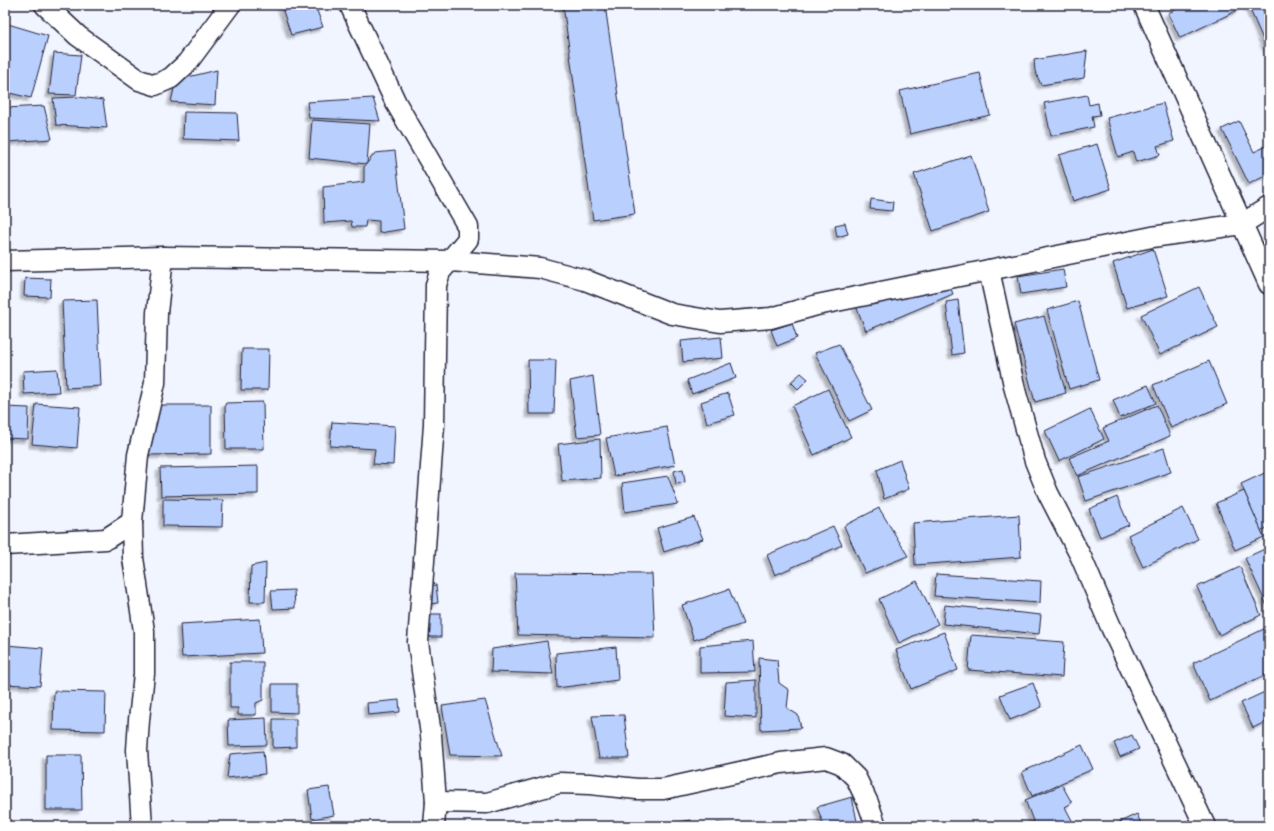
<svg xmlns="http://www.w3.org/2000/svg" width="1274" height="831" font-family="Itim,sans-serif">
<style>
.building{fill:#b9cffe;stroke:#22223b;filter:url(#shadow)}
.lines{fill:none;stroke-linecap:round;stroke-linejoin:round}
.street-casing{stroke:#22223b;stroke-width:23}
.street{stroke:#fff;stroke-width:20}
</style>
<defs>
<filter id="shadow"><feDropShadow dx="-3.5" dy="3.5" stdDeviation="1" flood-color="#0004"/></filter>
</defs>
<rect width="100%" height="100%" fill="#f1f5ff"/>
<filter id="ink" filterUnits="userSpaceOnUse"><feTurbulence type="fractalNoise" baseFrequency=".025" numOctaves="2"/><feDisplacementMap in="SourceGraphic" scale="8" xChannelSelector="R" yChannelSelector="G"/><feConvolveMatrix kernelMatrix="1 2 1 2 8 2 1 2 1" color-interpolation-filters="sRGB"/></filter>
<g filter="url(#ink)">
<g class="building">
<polygon points="281,5 315,5 323,27 291,35"/>
<polygon points="563,5 605,5 635,214 593,220"/>
<polygon points="1186,5 1238,5 1240,9 1180,38 1168,13"/>
<polygon points="1248,5 1269,5 1269,53"/>
<polygon points="8,24 48,36 31,98 5,92 5,35"/>
<polygon points="1087,51 1084,78 1041,85 1035,71 1034,60"/>
<polygon points="54,53 81,55 76,95 49,94"/>
<polygon points="217,70 215,105 171,102 176,80"/>
<polygon points="980,73 990,115 910,134 900,91"/>
<polygon points="1087,95 1089,105 1098,103 1100,115 1092,116 1094,127 1051,136 1044,103"/>
<polygon points="78,97 103,100 107,128 56,125 53,98"/>
<polygon points="373,98 380,121 309,118 307,102"/>
<polygon points="1163,103 1174,141 1157,146 1160,155 1136,162 1133,152 1118,157 1107,118"/>
<polygon points="44,106 52,139 8,142 5,108"/>
<polygon points="184,112 237,113 239,141 183,139"/>
<polygon points="312,120 370,124 367,164 309,158"/>
<polygon points="1239,121 1254,152 1269,145 1269,174 1249,184 1222,129"/>
<polygon points="1097,144 1111,189 1073,201 1059,155"/>
<polygon points="395,151 404,229 379,233 379,221 366,220 365,227 352,227 351,221 324,223 323,187 364,182 364,167 375,153"/>
<polygon points="971,155 989,212 933,231 914,174"/>
<polygon points="871,199 893,202 892,211 870,209"/>
<polygon points="845,223 848,234 837,237 835,225"/>
<polygon points="1153,249 1168,296 1127,308 1113,263"/>
<polygon points="943,269 953,294 866,331 856,306"/>
<polygon points="1063,269 1066,287 1021,294 1018,276"/>
<polygon points="25,278 51,279 50,297 24,296"/>
<polygon points="1199,287 1218,327 1160,355 1141,315"/>
<polygon points="97,300 101,386 66,388 62,301"/>
<polygon points="958,300 964,353 952,355 946,302"/>
<polygon points="1078,301 1099,380 1069,389 1047,310"/>
<polygon points="1044,316 1066,393 1035,402 1014,324"/>
<polygon points="792,323 797,338 777,346 771,330"/>
<polygon points="721,337 723,358 683,362 681,341"/>
<polygon points="839,344 872,410 849,421 815,353"/>
<polygon points="242,349 269,349 268,390 241,390"/>
<polygon points="528,360 556,360 554,414 529,414"/>
<polygon points="1209,361 1227,404 1171,428 1153,385"/>
<polygon points="731,363 736,378 692,394 687,380"/>
<polygon points="57,369 59,392 24,394 23,371"/>
<polygon points="801,373 808,379 798,389 791,382"/>
<polygon points="593,376 600,435 577,437 570,381"/>
<polygon points="1148,385 1156,403 1120,418 1113,400"/>
<polygon points="828,389 851,437 814,455 792,406"/>
<polygon points="728,393 735,415 707,423 701,402"/>
<polygon points="263,402 264,449 226,449 225,403"/>
<polygon points="36,404 80,407 77,448 32,444"/>
<polygon points="149,405 211,405 211,454 149,455"/>
<polygon points="1157,405 1170,436 1077,476 1069,458 1109,441 1103,428"/>
<polygon points="5,407 29,408 28,439 5,438"/>
<polygon points="1090,409 1104,439 1059,461 1045,431"/>
<polygon points="332,422 395,426 393,465 373,464 375,449 330,446"/>
<polygon points="667,427 675,465 614,476 606,438"/>
<polygon points="600,439 601,478 562,481 558,444"/>
<polygon points="1164,448 1171,472 1086,501 1078,477"/>
<polygon points="900,460 909,489 884,499 877,470"/>
<polygon points="258,466 258,494 161,496 160,468"/>
<polygon points="683,469 685,482 676,484 674,471"/>
<polygon points="1269,471 1269,527 1261,531 1241,484"/>
<polygon points="668,476 678,504 625,512 622,483"/>
<polygon points="1244,491 1264,537 1235,550 1216,503"/>
<polygon points="1117,497 1129,525 1100,537 1089,509"/>
<polygon points="163,499 223,500 222,527 163,526"/>
<polygon points="879,508 908,556 865,573 844,526"/>
<polygon points="1183,508 1198,539 1143,567 1128,535"/>
<polygon points="1019,515 1021,557 915,565 913,523"/>
<polygon points="694,517 703,539 664,552 657,528"/>
<polygon points="833,526 842,545 775,575 767,555"/>
<polygon points="1269,547 1269,610 1245,558"/>
<polygon points="266,563 265,602 250,602 251,566"/>
<polygon points="1240,567 1261,615 1219,635 1197,587"/>
<polygon points="515,573 652,574 655,638 518,635"/>
<polygon points="936,574 1041,581 1040,603 934,596"/>
<polygon points="917,581 938,624 899,643 879,599"/>
<polygon points="436,585 438,603 428,604 426,586"/>
<polygon points="729,589 743,624 694,640 682,605"/>
<polygon points="294,590 295,608 273,609 271,591"/>
<polygon points="945,605 1041,615 1039,634 943,624"/>
<rect x="427" y="614" width="14" height="23"/>
<polygon points="260,619 262,653 182,657 180,624"/>
<polygon points="1266,628 1269,635 1269,673 1210,701 1193,663"/>
<polygon points="944,632 958,670 911,689 896,650"/>
<polygon points="971,635 1064,642 1062,677 968,670"/>
<polygon points="547,641 553,674 491,672 492,649"/>
<polygon points="753,641 755,672 700,673 700,646"/>
<polygon points="5,645 43,648 40,686 5,684"/>
<polygon points="616,647 618,680 557,688 556,653"/>
<polygon points="759,658 777,660 779,683 789,690 787,708 798,715 801,728 761,730"/>
<polygon points="230,662 263,662 263,700 256,703 256,715 238,715 238,708 230,708"/>
<polygon points="756,680 756,718 724,716 726,682"/>
<polygon points="1033,683 1042,707 1010,720 1000,695"/>
<polygon points="272,684 297,684 297,713 272,712"/>
<polygon points="1269,690 1269,720 1253,728 1241,703"/>
<polygon points="54,691 106,692 105,731 53,730"/>
<polygon points="399,700 400,712 368,715 367,703"/>
<polygon points="485,700 502,756 450,755 442,706"/>
<polygon points="624,715 629,758 599,758 592,716"/>
<polygon points="266,718 267,745 229,746 228,720"/>
<polygon points="273,719 296,719 296,747 273,748"/>
<polygon points="1132,735 1139,749 1120,757 1114,743"/>
<polygon points="1082,745 1093,769 1032,796 1022,772"/>
<polygon points="263,751 265,774 227,778 230,754"/>
<polygon points="46,755 81,755 82,810 46,810"/>
<polygon points="1062,785 1072,803 1065,807 1075,826 1035,826 1025,800"/>
<polygon points="329,787 334,815 312,819 308,790"/>
<polygon points="852,797 858,826 824,826 817,807"/>
<polygon points="1137,814 1142,826 1111,826"/>
<polygon points="691,820 691,826 667,826 667,824"/>
<polygon points="717,823 750,826 717,826"/>
</g>
<g class="lines">
<defs>
<g id="street">
<polyline points="45,5 78,36 139,80 155,85 171,78 187,63 230,5"/>
<polyline points="350,5 396,103 468,227 468,239 440,272 436,285 434,425 418,642 431,735 436,802 434,826"/>
<polyline points="1144,5 1269,284"/>
<polyline points="5,261 163,257 451,261 540,268 585,280 672,314 720,322 771,318 817,305 989,270 1152,237 1242,224 1269,207"/>
<polyline points="989,270 1015,390 1035,461 1048,493 1081,557 1111,627 1205,826"/>
<polyline points="5,545 106,539 132,522"/>
<polyline points="436,802 487,803 559,783 590,784 637,789 663,789 781,763 826,758 842,764 856,778 868,803 876,826"/>
<polyline points="142,826 137,750 139,720 144,674 144,631 133,558 132,522 138,455 155,383 157,313 163,257"/>
</g>
</defs>
<use href="#street" class="street-casing"/>
<use href="#street" class="street"/>
</g>
</g>
<rect width="1274" height="831" fill="none" stroke="#fff" stroke-width="20"/>
<rect x="10" y="10" width="1254" height="811" fill="none" stroke="#22223b" stroke-width="1.5" filter="url(#ink)"/>
</svg>
